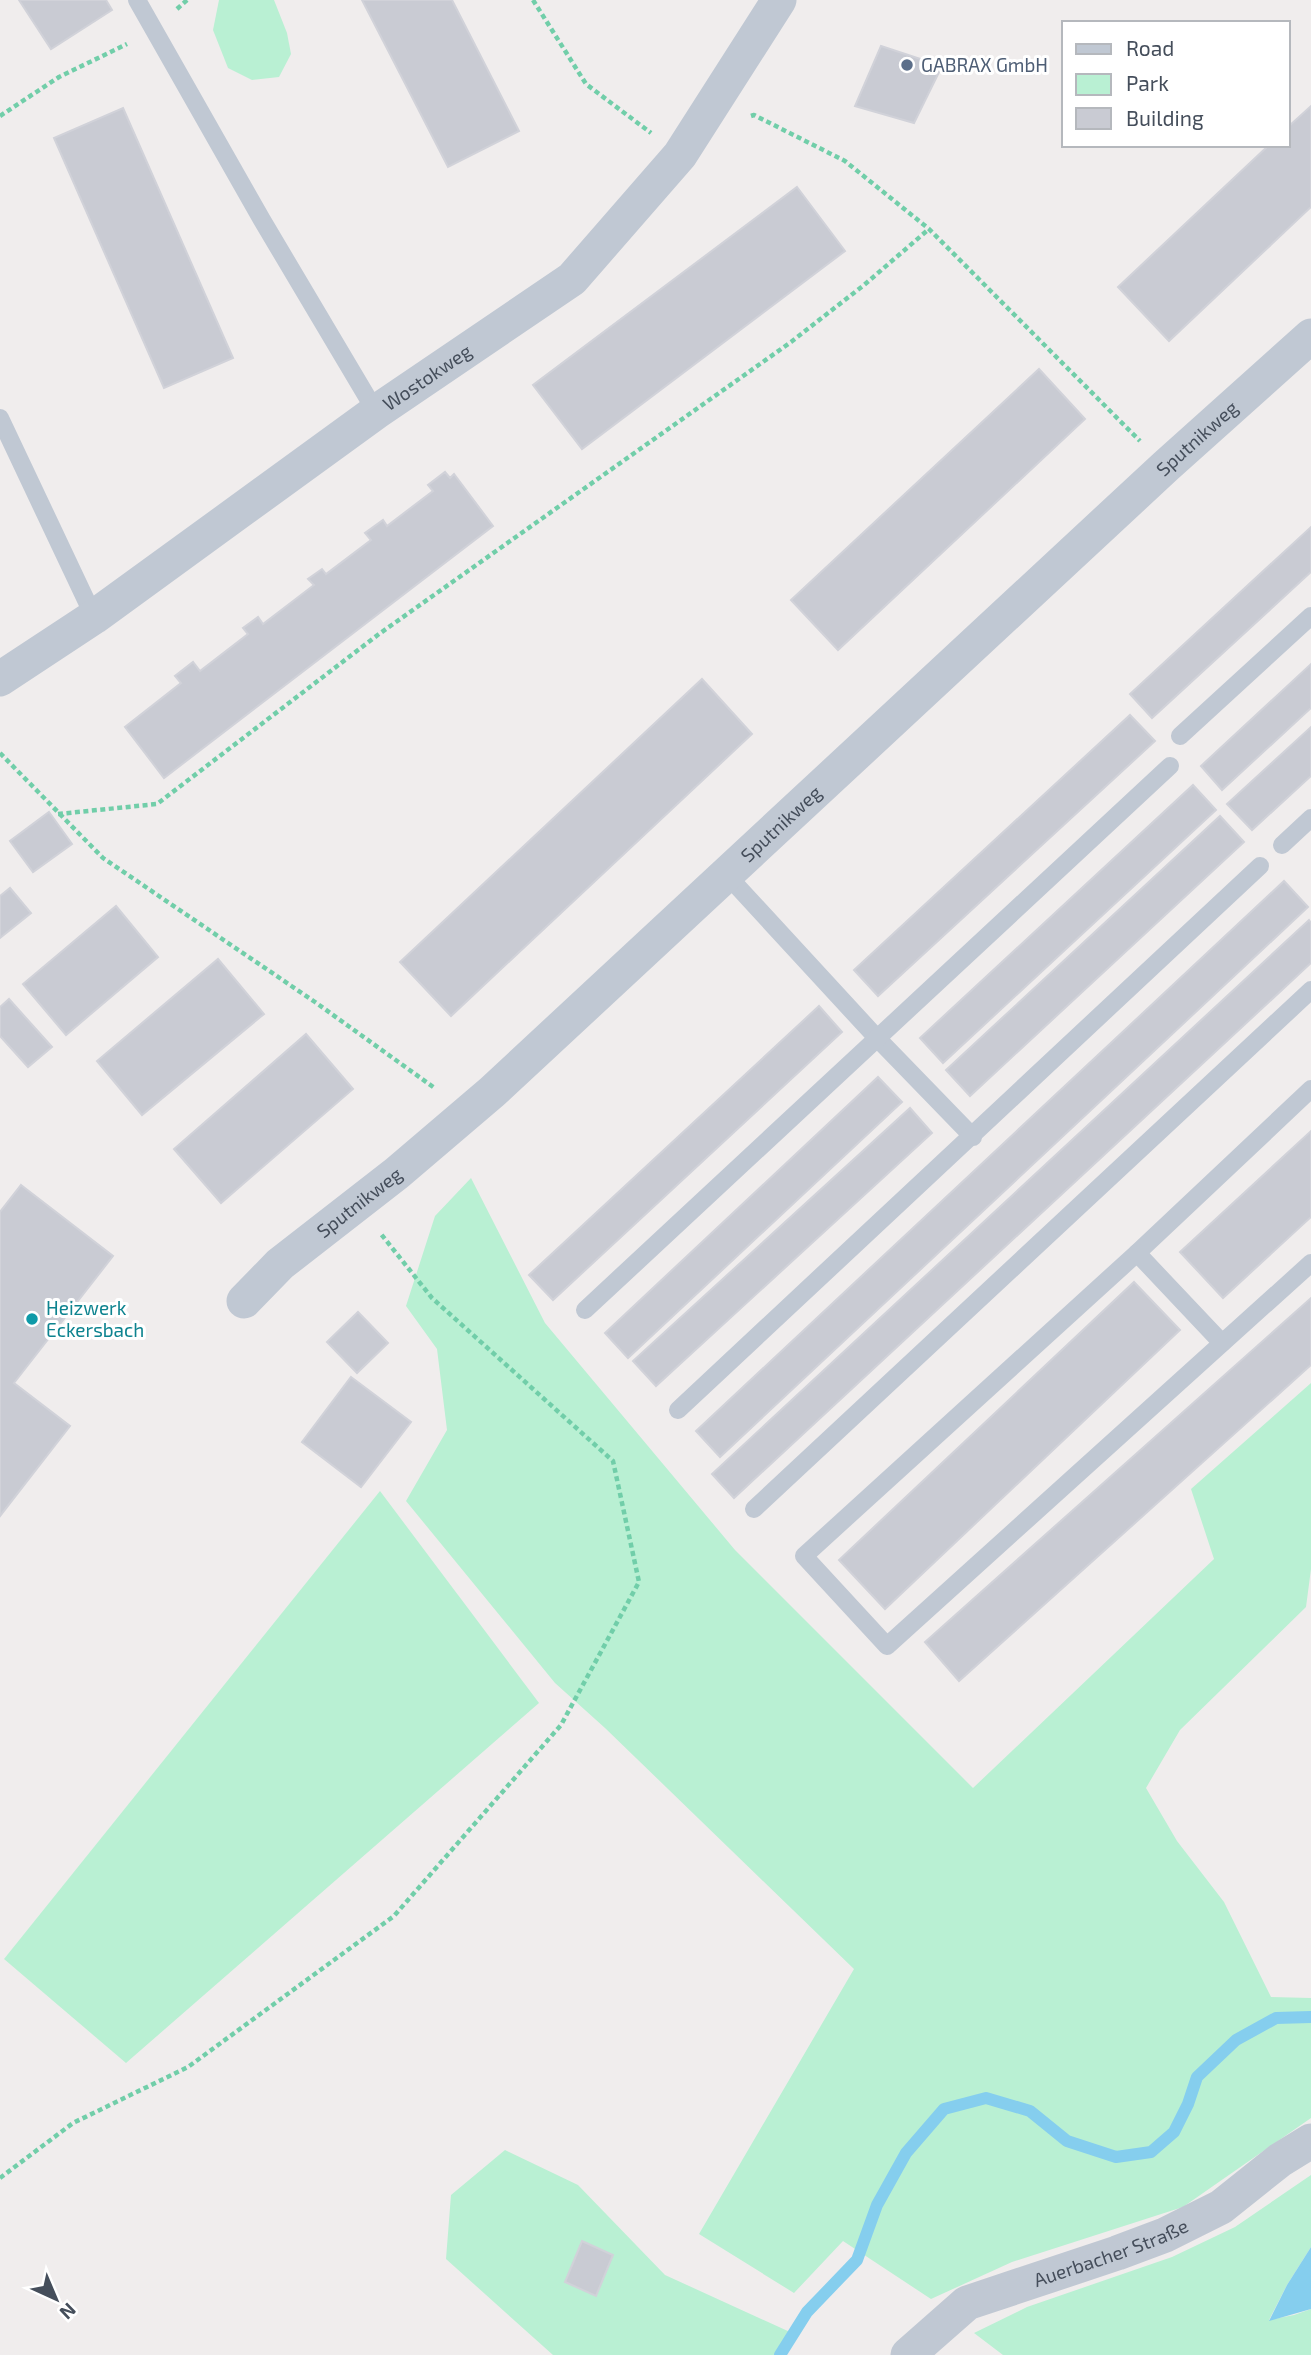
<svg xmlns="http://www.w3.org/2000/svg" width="1311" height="2355" font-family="'Exo 2',sans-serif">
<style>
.green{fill:#b9f0d3}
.water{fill:#85ceee}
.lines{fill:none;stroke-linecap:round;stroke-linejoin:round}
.stream{stroke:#85ceee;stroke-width:12}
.building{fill:#c9cbd3;stroke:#d1d2d9;stroke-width:2}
.path{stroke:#71cea9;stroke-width:4.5;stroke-dasharray:5 3.5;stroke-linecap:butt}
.lane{stroke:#c0c8d3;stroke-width:18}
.street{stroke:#c0c8d3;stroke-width:35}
.service-dot{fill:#5c6f8a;stroke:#fff;stroke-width:2.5}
.culture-dot{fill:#0f9aa8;stroke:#fff;stroke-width:2.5}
.labels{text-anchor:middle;stroke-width:6;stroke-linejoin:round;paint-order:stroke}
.service-label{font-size:19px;fill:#4e5e75;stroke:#fff;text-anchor:start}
.street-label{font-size:19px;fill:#454e5b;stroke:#fff}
.culture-label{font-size:19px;fill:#0d838f;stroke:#fff;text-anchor:start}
</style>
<rect width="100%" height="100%" fill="#f0eded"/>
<g class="green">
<polygon points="219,0 274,0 287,33 291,54 279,77 252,80 228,68 213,30"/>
<polygon points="471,1178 545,1323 735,1550 973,1788 1214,1559 1191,1489 1311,1383 1311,1569 1306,1607 1180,1730 1146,1788 1177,1841 1224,1902 1271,1997 1311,1998 1311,2118 1183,2207 1012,2262 931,2299 843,2241 794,2293 699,2234 854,1969 605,1728 555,1683 406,1501 447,1430 437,1349 406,1306 435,1216"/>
<polygon points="380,1491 539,1703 126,2063 4,1959"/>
<polygon points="505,2150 578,2185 665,2275 790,2332 774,2355 553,2355 446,2259 451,2195"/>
<polygon points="1311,2175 1311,2247 1287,2285 1269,2320 1294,2315 1311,2309 1311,2355 1003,2355 974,2333 1027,2307 1172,2257 1235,2227"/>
</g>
<polygon class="water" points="1311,2247 1311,2309 1269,2321 1287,2285"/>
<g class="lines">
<polyline class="stream" points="780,2355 807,2312 857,2260 877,2205 906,2153 944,2109 986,2098 1030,2111 1067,2141 1116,2157 1151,2152 1174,2132 1188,2104 1197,2077 1236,2040 1276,2018 1311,2017"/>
</g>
<g class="building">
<polygon points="19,0 106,0 112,10 51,49"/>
<polygon points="362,0 452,0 519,131 448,167"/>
<polygon points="881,46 942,66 914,123 855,106"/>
<polygon points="1311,106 1311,207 1169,341 1118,287 1269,145 1288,145 1288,127"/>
<polygon points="123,108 233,358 164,388 54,138"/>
<polygon points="797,187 845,251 582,449 533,385"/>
<polygon points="1039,369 1085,419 838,650 791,600"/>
<polygon points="445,472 450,478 454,474 493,526 164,778 125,727 181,683 175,676 193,662 200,671 248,634 243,628 258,617 263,624 314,585 308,579 322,569 326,574 371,540 365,533 383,520 387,526 433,491 428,485"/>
<polygon points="1311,527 1311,572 1152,718 1130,694"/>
<polygon points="1311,664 1311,708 1222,790 1201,766"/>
<polygon points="702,679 752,734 451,1016 400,962"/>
<polygon points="1130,715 1155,741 878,996 854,970"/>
<polygon points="1311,727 1311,776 1252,830 1227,804"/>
<polygon points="1193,785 1216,810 943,1063 920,1038"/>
<polygon points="49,812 72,844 33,872 10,841"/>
<polygon points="1220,816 1244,842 970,1096 946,1070"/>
<polygon points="1284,881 1308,907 720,1457 696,1431"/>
<polygon points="10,888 31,913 0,938 0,896"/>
<polygon points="116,906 158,957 66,1035 23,984"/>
<polygon points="1309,920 1311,923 1311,963 734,1498 712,1474"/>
<polygon points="218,959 264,1014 142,1115 97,1061"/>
<polygon points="9,999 52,1047 28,1067 0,1036 0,1007"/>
<polygon points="819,1006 842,1032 553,1300 529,1275"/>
<polygon points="306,1034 353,1089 221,1203 174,1149"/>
<polygon points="878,1077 902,1102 628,1358 605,1333"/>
<polygon points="910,1108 932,1133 656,1386 633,1361"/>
<polygon points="1311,1131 1311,1217 1223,1298 1180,1252"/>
<polygon points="21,1185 113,1256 14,1383 70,1426 0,1516 0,1212"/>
<polygon points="1134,1282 1180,1330 885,1609 839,1560"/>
<polygon points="1311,1298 1311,1365 959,1681 925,1642"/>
<polygon points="358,1312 388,1343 357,1373 327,1342"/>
<polygon points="351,1377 411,1422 361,1487 302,1442"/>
<polygon points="582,2241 613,2255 596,2296 565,2282"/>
</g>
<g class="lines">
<g class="path">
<polyline points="533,0 586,84 651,133"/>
<polyline points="177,9 187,0"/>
<polyline points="0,116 59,77 127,44"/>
<polyline points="751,116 754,115 845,161 929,229 1140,441"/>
<polyline points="0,753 103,858 315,1002 436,1089"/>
<polyline points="58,814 157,804 379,634 791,342 864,285 929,229"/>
<polyline points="0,2178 73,2123 188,2067 394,1916 561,1725 639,1582 613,1461 432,1298 381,1234"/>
</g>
<g class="lane">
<polyline points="137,0 262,220 376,412"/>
<polyline points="0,418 94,617"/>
<polyline points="1180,736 1311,616"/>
<polyline points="1282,845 1311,818"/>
<polyline points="726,874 877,1038 973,1137"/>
<polyline points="1311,1089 1137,1253 804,1556 887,1646 1311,1263"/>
<polyline points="1137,1253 1222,1343"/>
<polyline points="585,1310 1170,766"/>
<polyline points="678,1410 1260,866"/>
<polyline points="754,1509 1311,990"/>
</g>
<g class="street">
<path id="s1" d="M0,679L94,617L376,412L572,279L680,155L779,0"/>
<path id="s2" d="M244,1301L280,1264L397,1173L492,1092L1166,466L1311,336"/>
<path id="s3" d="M908,2355L967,2303L1117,2253L1165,2235L1221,2207L1280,2160L1311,2141"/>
</g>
</g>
<circle class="service-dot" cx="907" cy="65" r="7"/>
<circle class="culture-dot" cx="32" cy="1319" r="7"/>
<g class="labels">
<g class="service-label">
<text x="921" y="72">GABRAX GmbH</text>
</g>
<g class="street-label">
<text dy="7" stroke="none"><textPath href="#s1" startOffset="523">Wostokweg</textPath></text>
<text dy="7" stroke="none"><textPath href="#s2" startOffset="1286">Sputnikweg</textPath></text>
<text dy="7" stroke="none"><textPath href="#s2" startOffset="719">Sputnikweg</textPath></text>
<text dy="7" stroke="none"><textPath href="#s2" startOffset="152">Sputnikweg</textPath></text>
<text dy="7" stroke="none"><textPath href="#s3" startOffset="231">Auerbacher Straße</textPath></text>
</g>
<g class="culture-label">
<text x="46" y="1315">Heizwerk<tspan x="46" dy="22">Eckersbach</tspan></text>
</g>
</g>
<rect x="1062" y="21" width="228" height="126" fill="#ffffff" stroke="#b5b8bd" stroke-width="2"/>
<rect x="1076" y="44" width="35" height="10" fill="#c0c8d3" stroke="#b5b8bd" stroke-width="2"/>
<text x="1126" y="56" font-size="21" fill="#454e5b">Road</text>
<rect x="1076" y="74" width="35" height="21" fill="#b9f0d3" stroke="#b5b8bd" stroke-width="2"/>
<text x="1126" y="91" font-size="21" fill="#454e5b">Park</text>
<rect x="1076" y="108" width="35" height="21" fill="#c9cbd3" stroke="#b5b8bd" stroke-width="2"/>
<text x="1126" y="126" font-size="21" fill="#454e5b">Building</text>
<g transform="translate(56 2299) rotate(136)" stroke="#ffffff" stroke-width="5" paint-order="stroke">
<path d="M0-5L12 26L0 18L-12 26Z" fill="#454e5b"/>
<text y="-10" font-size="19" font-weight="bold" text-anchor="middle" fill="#454e5b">N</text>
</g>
</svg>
